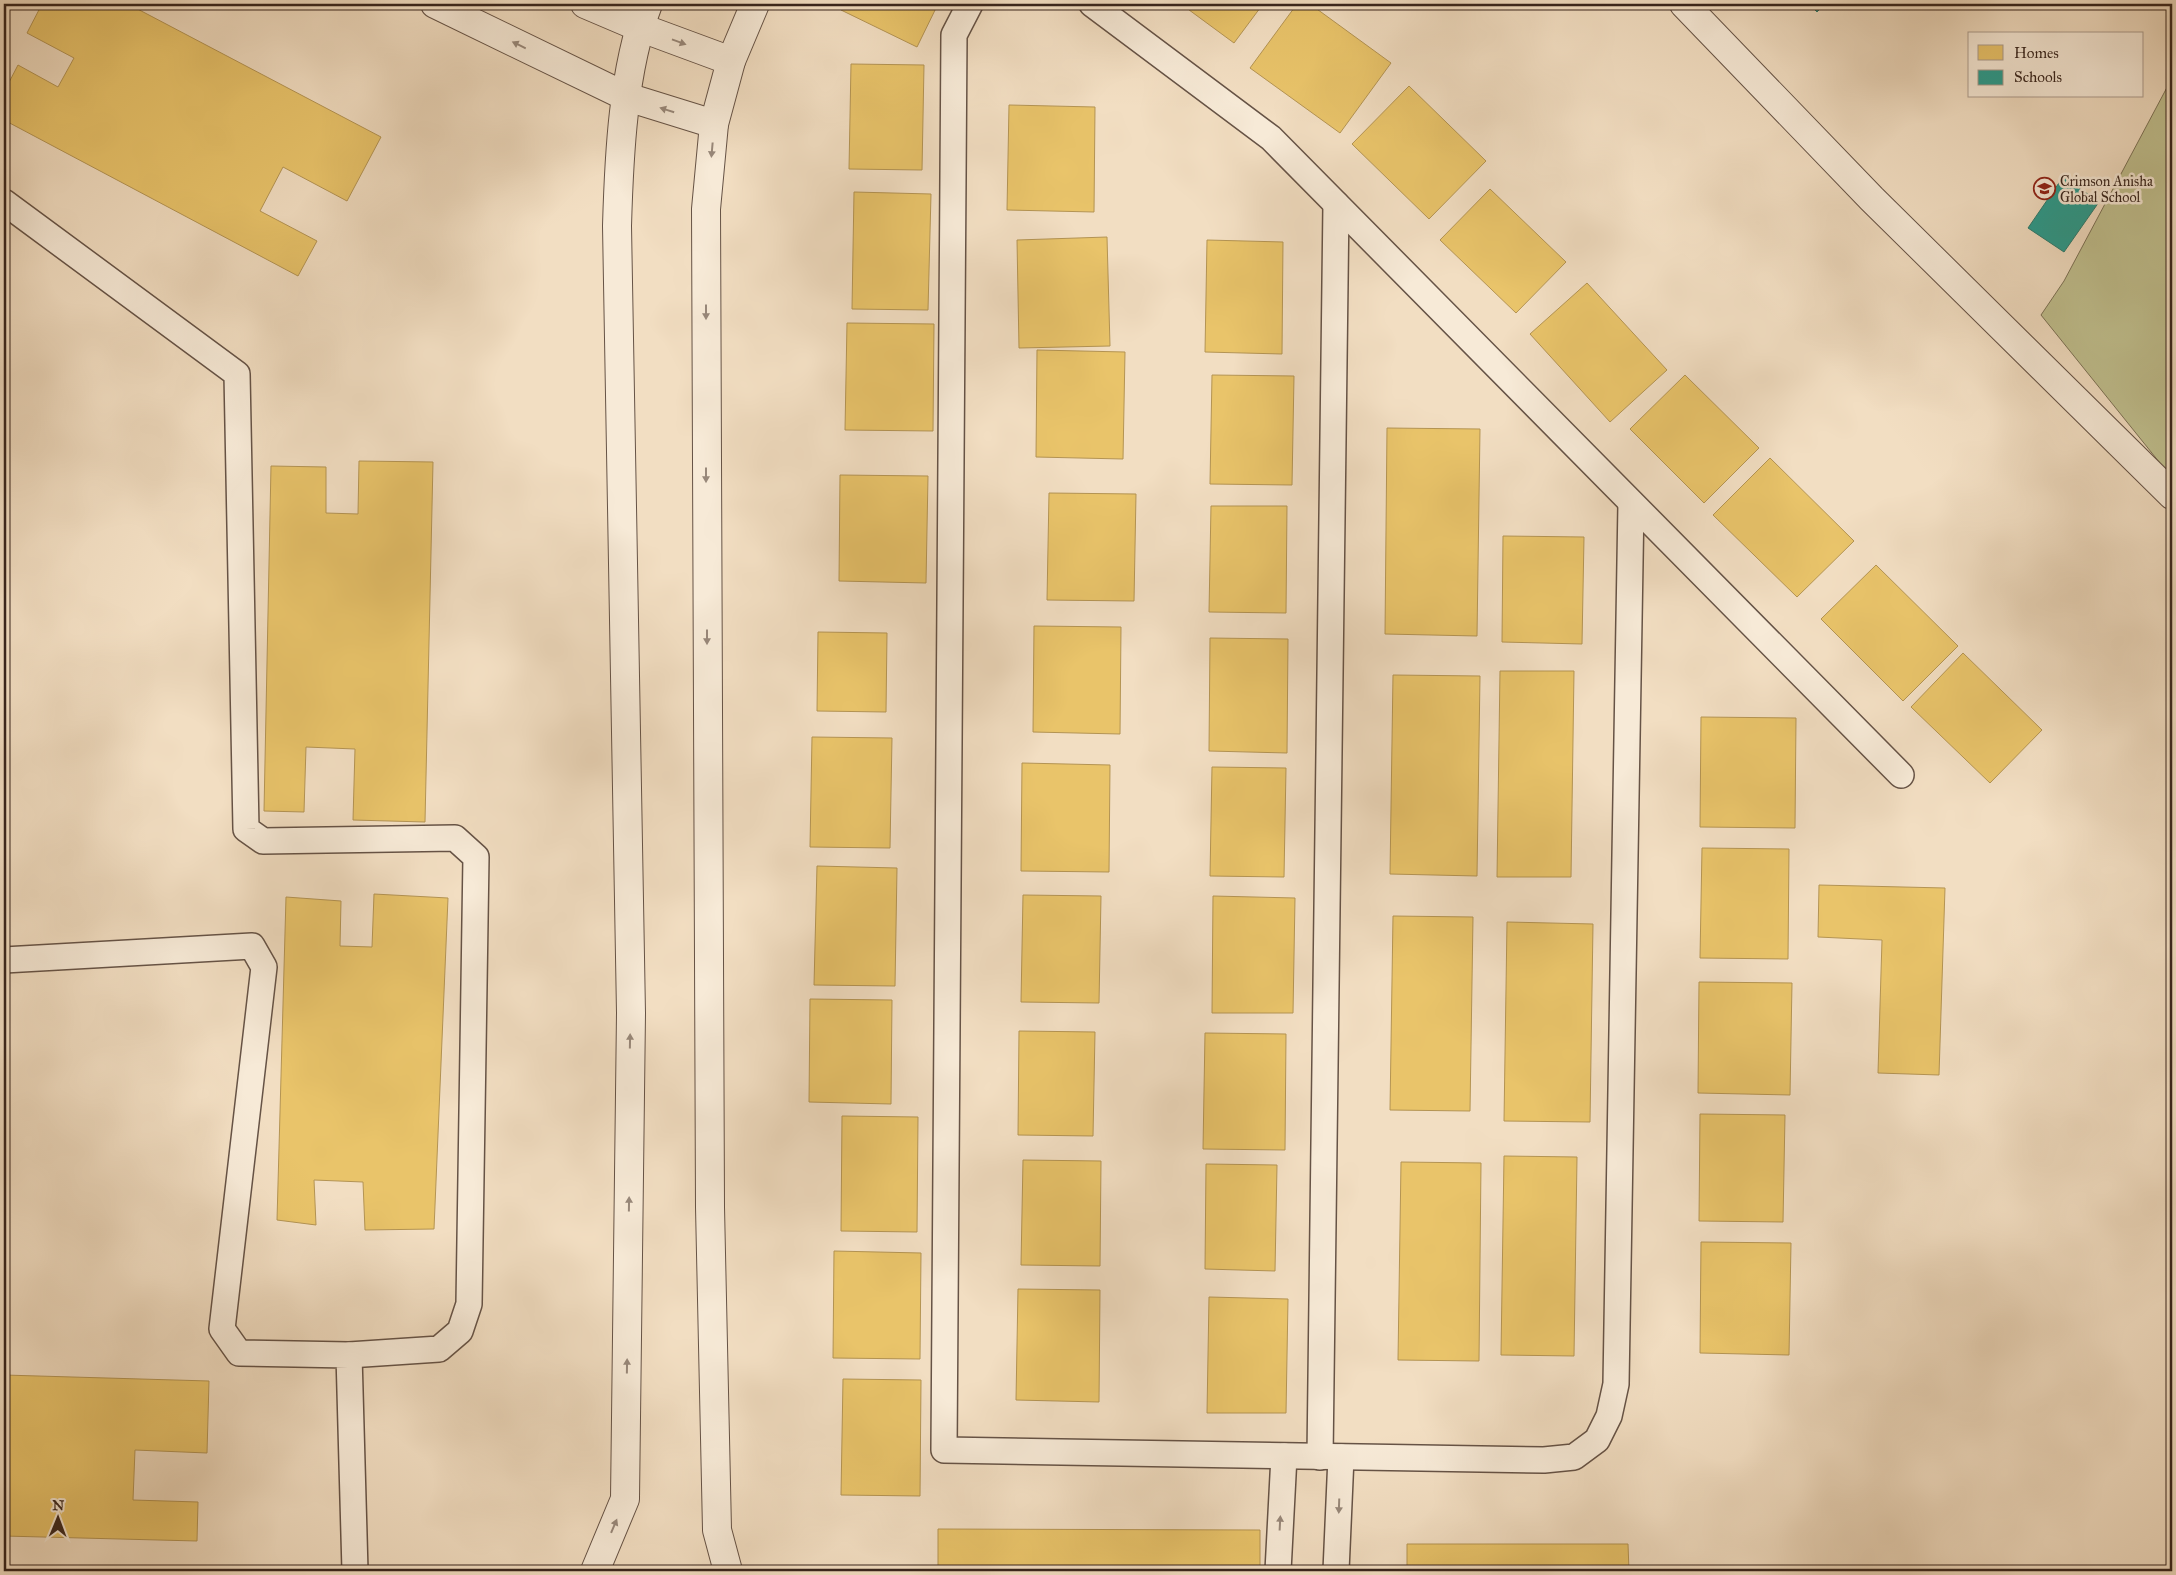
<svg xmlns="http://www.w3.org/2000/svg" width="2176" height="1575" font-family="'IM FELL Great Primer',serif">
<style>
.green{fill:#c0c08f;stroke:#7c7256}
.homes{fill:#e9c46a;stroke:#b49453}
.schools{fill:#2a9d8f;stroke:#2e796d}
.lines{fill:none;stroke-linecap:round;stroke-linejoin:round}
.service-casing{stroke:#665346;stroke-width:28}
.minor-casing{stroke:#665346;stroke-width:30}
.tertiary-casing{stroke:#665346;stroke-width:30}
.service{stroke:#f7ead7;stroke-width:25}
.minor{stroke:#f7ead7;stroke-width:28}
.tertiary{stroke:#f7ead7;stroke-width:28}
.oneway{fill:#98887a}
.labels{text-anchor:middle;stroke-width:5;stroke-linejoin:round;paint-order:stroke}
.poi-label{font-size:14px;fill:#38251d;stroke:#f7ead7;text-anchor:start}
</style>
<rect width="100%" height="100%" fill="#f2dec2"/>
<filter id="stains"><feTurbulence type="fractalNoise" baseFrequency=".004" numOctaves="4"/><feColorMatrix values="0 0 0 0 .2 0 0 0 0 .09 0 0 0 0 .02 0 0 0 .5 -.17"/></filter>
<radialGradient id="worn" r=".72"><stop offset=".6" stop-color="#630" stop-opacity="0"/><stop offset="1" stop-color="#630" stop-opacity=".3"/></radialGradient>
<polygon class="green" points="2172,78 2172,478 2041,315 2064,281"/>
<g class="homes">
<polygon points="42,4 128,4 381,137 347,201 283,167 260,211 317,241 298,276 4,120 4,92 18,65 58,87 74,58 27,33"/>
<polygon points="844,4 938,4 917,47 841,10"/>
<polygon points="1181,4 1263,4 1234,43"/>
<polygon points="1297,4 1310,4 1391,63 1340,133 1250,68"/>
<polygon points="851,64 924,65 922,170 849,169"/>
<polygon points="1409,86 1486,161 1429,219 1352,144"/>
<polygon points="1009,105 1095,107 1094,212 1007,210"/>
<polygon points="1490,189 1566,262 1516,313 1440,240"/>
<polygon points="854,192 931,194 928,310 852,309"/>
<polygon points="1107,237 1110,346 1019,348 1017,240"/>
<polygon points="1207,240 1283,242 1282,354 1205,352"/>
<polygon points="1587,283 1667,370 1610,422 1530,334"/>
<polygon points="847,323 934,324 933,431 845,430"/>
<polygon points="1037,350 1125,352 1123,459 1036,457"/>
<polygon points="1212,375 1294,376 1292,485 1210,484"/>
<polygon points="1685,375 1759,448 1704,503 1630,429"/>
<polygon points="1387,428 1480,429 1477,636 1385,634"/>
<polygon points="1770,458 1854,541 1797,597 1713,515"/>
<polygon points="359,461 433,462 425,822 353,820 355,749 306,747 304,812 264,811 271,466 326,467 326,513 358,514"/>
<polygon points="840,475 928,476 926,583 839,581"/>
<polygon points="1049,493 1136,494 1134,601 1047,600"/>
<polygon points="1211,506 1287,506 1286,613 1209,612"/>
<polygon points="1503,536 1584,537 1582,644 1502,642"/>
<polygon points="1876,565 1958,646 1903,701 1821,619"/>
<polygon points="1034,626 1121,627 1120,734 1033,732"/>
<polygon points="818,632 887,633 886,712 817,711"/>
<polygon points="1210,638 1288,639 1287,753 1209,751"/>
<polygon points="1963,653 2042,730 1990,783 1911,707"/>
<polygon points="1500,671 1574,671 1571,877 1497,877"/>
<polygon points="1393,675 1480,676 1477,876 1390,874"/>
<polygon points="1701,717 1796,718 1795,828 1700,827"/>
<polygon points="812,737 892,738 890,848 810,847"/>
<polygon points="1022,763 1110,765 1109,872 1021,871"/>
<polygon points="1212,767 1286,768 1284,877 1210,876"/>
<polygon points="1702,848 1789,849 1788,959 1700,958"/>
<polygon points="817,866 897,868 895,986 814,985"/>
<polygon points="1819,885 1945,888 1939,1075 1878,1073 1882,940 1818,937"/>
<polygon points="374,894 448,898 434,1229 365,1230 363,1182 314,1180 316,1225 277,1220 286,897 341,901 340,946 372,947"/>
<polygon points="1023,895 1101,896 1099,1003 1021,1002"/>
<polygon points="1213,896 1295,898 1293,1013 1212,1013"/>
<polygon points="1393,916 1473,917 1470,1111 1390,1110"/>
<polygon points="1507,922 1593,924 1590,1122 1504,1121"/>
<polygon points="1699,982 1792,983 1790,1095 1698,1093"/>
<polygon points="810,999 892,1000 891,1104 809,1102"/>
<polygon points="1019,1031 1095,1032 1093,1136 1018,1135"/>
<polygon points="1205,1033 1286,1034 1285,1150 1203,1149"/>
<polygon points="1700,1114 1785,1115 1783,1222 1699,1221"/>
<polygon points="842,1116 918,1117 917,1232 841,1231"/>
<polygon points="1504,1156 1577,1157 1574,1356 1501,1355"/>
<polygon points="1023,1160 1101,1161 1100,1266 1021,1265"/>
<polygon points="1401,1162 1481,1163 1479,1361 1398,1360"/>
<polygon points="1206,1164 1277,1165 1275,1271 1205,1269"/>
<polygon points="1701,1242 1791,1243 1789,1355 1700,1353"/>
<polygon points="834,1251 921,1253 920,1359 833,1358"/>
<polygon points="1018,1289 1100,1290 1099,1402 1016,1400"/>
<polygon points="1209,1297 1288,1299 1286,1413 1207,1413"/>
<polygon points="4,1375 209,1381 207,1453 135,1450 133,1500 198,1502 197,1541 4,1536"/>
<polygon points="843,1379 921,1380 920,1496 841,1495"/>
<polygon points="938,1529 1260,1530 1260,1571 938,1571"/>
<polygon points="1407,1544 1628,1544 1629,1571 1407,1571"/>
</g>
<g class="schools">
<polygon points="1809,4 1825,4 1817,12"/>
<polygon points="2063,177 2099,202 2064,252 2028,228"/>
</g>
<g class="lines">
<defs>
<g id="service">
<polyline points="970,4 954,35 944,1450 1544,1460 1574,1457 1597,1440 1609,1416 1616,1384 1631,503"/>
<polyline points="1092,4 1271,138 1901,775"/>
<polyline points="4,202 237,374 246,829 263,841 455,838 476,857 469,1304 460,1331 439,1349 349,1355"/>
<polyline points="4,960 252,946 264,967 222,1329 239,1353 349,1355 355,1571"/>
<polyline points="1320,1457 1336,204"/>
<polyline points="1278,1571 1284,1456"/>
<polyline points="1336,1571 1341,1457"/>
</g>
<g id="minor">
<polyline points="435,4 627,97 714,124"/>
<polyline points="585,4 639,27 731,61"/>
<polyline points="1684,4 1872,199 2172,495"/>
</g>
<g id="tertiary">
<path d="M595,1571L625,1499L631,1013L617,226C619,156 623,69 648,4"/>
<polyline points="728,1571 717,1530 710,1207 706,209 714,124 731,61 755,4"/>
</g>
</defs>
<use href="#service" class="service-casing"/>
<use href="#minor" class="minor-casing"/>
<use href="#tertiary" class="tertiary-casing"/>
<use href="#service" class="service"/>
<use href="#minor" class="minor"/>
<use href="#tertiary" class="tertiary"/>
</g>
<defs><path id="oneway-solid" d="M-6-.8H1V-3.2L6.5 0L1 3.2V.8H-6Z" transform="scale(1.25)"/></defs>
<g class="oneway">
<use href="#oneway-solid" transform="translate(679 42) rotate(20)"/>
<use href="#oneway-solid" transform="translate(519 45) rotate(-154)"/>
<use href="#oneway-solid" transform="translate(667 110) rotate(-163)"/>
<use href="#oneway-solid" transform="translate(712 150) rotate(95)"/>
<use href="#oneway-solid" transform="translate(706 312) rotate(90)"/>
<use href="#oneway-solid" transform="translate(706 475) rotate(90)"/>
<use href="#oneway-solid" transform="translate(707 637) rotate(90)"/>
<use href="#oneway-solid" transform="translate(630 1041) rotate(-89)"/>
<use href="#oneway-solid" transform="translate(629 1204) rotate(-89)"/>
<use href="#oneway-solid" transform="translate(627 1366) rotate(-89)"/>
<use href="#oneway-solid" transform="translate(1339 1506) rotate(92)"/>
<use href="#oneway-solid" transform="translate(1280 1523) rotate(-87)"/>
<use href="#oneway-solid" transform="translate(614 1526) rotate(-67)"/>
</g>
<defs>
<symbol id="school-ring" viewBox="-11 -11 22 22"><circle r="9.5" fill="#f7ead7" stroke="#8f2418" stroke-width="1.5"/><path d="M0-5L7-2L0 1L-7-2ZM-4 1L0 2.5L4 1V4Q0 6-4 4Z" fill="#8f2418"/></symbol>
</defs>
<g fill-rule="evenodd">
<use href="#school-ring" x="2032" y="176" width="25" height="25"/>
</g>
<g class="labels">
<g class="poi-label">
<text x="2060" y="186">Crimson Anisha<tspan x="2060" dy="16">Global School</tspan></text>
</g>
</g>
<rect width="2176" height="1575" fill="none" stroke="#f2dec2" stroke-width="20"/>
<rect x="5" y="5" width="2166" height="1565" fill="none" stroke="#38251d" stroke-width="2.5"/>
<rect x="10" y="10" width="2156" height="1555" fill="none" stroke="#38251d"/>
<rect x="1968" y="32" width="175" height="65" fill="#f7ead7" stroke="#ab9b8d"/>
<rect x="1978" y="45" width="25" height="15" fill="#e9c46a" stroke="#ab9b8d"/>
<text x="2014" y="58" font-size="15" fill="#38251d">Homes</text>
<rect x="1978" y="70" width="25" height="15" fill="#2a9d8f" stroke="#ab9b8d"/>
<text x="2014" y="82" font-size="15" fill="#38251d">Schools</text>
<g transform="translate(58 1518) rotate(1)" stroke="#f7ead7" stroke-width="4" paint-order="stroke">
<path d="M0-4L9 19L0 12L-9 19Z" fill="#38251d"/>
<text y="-8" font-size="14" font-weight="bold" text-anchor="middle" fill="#38251d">N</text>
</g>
<rect width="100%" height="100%" filter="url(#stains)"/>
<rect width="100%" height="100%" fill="url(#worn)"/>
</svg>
